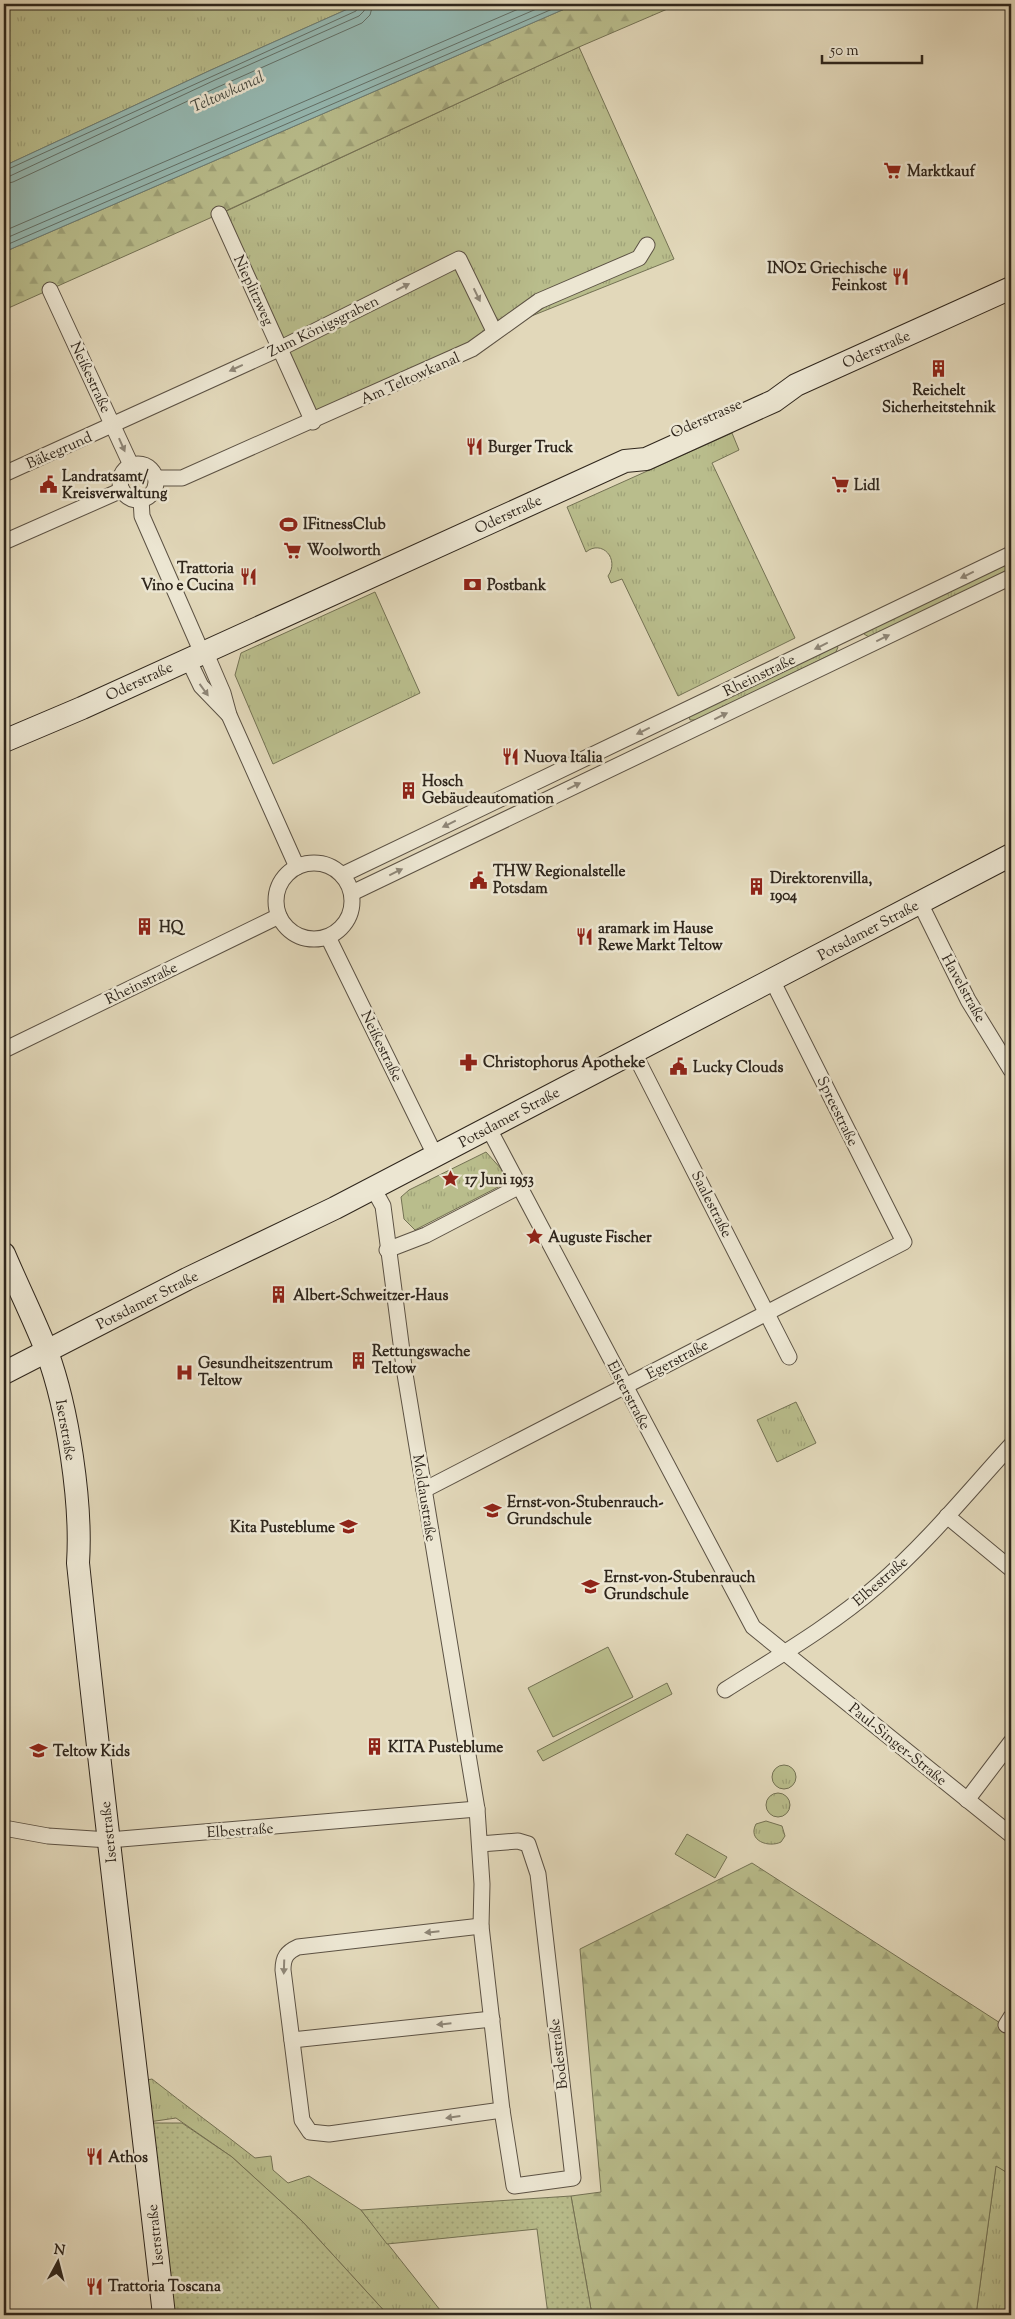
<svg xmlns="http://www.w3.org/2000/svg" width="1015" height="2319" font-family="'Sorts Mill Goudy',serif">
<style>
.grass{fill:url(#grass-tufts);stroke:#747254}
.forest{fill:url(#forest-firs);stroke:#747254}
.garden{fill:url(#garden-dots);stroke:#747254}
.pitch{fill:#b9bd8c;stroke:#747254}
.water{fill:#95b9b3;stroke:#6c7e77}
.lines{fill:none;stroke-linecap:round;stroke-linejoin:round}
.shore{stroke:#627068;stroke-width:1}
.street-casing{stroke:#5c5244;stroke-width:17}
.secondary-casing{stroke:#2f261c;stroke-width:24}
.street{stroke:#ece6d2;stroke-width:15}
.secondary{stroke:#ece6d2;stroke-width:22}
.oneway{fill:#8e8677}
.labels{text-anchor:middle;stroke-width:5;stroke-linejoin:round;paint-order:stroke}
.poi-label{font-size:15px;font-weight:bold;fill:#2f261c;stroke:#ece6d2;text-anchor:start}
.street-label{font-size:15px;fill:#2f261c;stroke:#ece6d2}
.water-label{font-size:16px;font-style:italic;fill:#484b42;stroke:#ece6d2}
</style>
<defs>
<pattern id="grass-tufts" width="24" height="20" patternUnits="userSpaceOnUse" patternTransform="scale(1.25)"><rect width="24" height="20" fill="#b9bd8c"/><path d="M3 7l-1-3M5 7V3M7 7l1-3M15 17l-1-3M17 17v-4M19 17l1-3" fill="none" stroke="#9fa278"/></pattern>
<pattern id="forest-firs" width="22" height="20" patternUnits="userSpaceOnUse" patternTransform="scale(1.25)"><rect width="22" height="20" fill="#b9bd8c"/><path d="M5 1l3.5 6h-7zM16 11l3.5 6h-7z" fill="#9fa278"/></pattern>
<pattern id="garden-dots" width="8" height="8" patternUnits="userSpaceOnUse" patternTransform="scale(1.25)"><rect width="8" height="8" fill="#b9bd8c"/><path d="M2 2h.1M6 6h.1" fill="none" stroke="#9fa278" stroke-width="1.8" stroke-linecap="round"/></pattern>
</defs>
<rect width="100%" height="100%" fill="#e2d8ba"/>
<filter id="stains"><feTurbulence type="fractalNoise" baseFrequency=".004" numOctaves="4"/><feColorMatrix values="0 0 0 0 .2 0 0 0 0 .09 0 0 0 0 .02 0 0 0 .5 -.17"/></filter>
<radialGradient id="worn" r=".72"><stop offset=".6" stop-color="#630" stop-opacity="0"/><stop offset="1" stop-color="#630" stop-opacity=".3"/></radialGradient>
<g class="grass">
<polygon points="4,4 359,4 211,70 4,166"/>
<polygon points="579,47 674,259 494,331 313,422 220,214"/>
<path d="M732,433L739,450L712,463L795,638L678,696L622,579L611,583L608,576C620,559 602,539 586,552L567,507Z"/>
<polygon points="1011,562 1011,570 869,637 864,634 866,630"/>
<polygon points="375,592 420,693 273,764 235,675 241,653"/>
<polygon points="836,645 838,647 836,652 697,720 690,720 689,716"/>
<polygon points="486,1152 503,1171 502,1185 415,1230 404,1219 401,1197 409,1190"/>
<polygon points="796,1402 816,1443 777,1462 757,1420"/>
<circle cx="784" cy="1777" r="12"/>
<circle cx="778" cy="1805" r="12"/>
<path d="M766,1821L782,1826L785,1836L781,1842C769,1848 747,1841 756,1824Z"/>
<path d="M152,2079C186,2106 221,2131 255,2158L271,2156L273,2170L288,2183L309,2176L361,2210L444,2315H388L302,2221L232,2157L176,2118L142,2123L138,2082Z"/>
<polygon points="996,2165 1011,2175 1011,2315 976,2315"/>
</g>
<g class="forest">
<polygon points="576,4 679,4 579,47 219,214 4,310 4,252"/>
<polygon points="752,1863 1011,2030 1011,2175 996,2166 976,2315 592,2315 571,2196 601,2192 580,1949"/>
</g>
<g class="garden">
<polygon points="142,2123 182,2123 232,2157 302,2221 388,2315 164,2315"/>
<polygon points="571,2196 592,2315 548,2315 537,2229 387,2244 361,2210"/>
</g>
<g class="pitch">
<polygon points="608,1647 633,1697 553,1737 528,1688"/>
<polygon points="667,1683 672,1694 543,1761 537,1751"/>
<polygon points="687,1834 727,1857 715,1878 675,1854"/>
</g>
<polygon class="water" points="359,4 576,4 4,252 4,166 211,70"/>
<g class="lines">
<g class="shore">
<polyline points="4,171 356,11 359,4"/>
<polyline points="4,177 10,176 215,80 359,16 364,11 366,4"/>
<polyline points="4,184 13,182 218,87 362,23 370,15 373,4"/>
<polyline points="4,231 530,4"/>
<polyline points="4,239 548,4"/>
<polyline points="4,246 564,4"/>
</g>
<defs>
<g id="street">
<polyline points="219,214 313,422"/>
<polyline points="50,290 131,465"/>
<circle cx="138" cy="482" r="18"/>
<polyline points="4,474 281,348 459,259 494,331"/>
<polyline points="156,478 182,478 472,349 539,301 639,258 647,245"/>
<polyline points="141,499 142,516 202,653"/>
<polyline points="4,542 122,490"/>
<polyline points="205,651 223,693 229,715 297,867"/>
<polyline points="188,659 201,686 229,715"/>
<circle cx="314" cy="901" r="38"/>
<polyline points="342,875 1011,554"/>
<polyline points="352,893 1011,577"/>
<polyline points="920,903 968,1000 1011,1070"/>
<polyline points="328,937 435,1155"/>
<polyline points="4,1050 279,916"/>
<polyline points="633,1051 789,1357"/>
<polyline points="488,1127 753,1627 1011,1835"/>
<polyline points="373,1188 383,1206 405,1374 477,1809 482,1884 481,1926 502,2110 514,2186 573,2178 538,1874 528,1844 518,1841 480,1844"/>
<polyline points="387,1250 426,1235 520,1186"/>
<polyline points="424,1490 904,1242 772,980"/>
<polyline points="947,1516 1011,1569"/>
<path d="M725,1690C777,1657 831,1626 878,1585C927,1543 968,1492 1011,1445"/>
<polyline points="967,1800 1011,1742"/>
<polyline points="4,1828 48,1836 109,1840 477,1809"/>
<path d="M481,1926L298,1947C287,1952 283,1957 283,1970L302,2120L310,2132L329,2134L502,2110"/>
<polyline points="1006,2025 1011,2017"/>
<polyline points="292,2040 492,2019"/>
</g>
<g id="secondary">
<polyline points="4,741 82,708 625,461 646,459 774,401 796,385 1011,288"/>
<path d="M4,1254C18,1287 34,1319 47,1352C68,1409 82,1503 78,1563C104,1814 136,2064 164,2315"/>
<polyline points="4,1373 187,1279 335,1208 1011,855"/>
</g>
</defs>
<use href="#street" class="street-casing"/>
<use href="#secondary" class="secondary-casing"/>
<use href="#street" class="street"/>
<use href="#secondary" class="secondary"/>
</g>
<defs><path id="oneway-solid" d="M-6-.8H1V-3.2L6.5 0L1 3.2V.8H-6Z" transform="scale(1.25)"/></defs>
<g class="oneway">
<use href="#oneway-solid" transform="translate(403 287) rotate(-27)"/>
<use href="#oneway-solid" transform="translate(477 295) rotate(64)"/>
<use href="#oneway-solid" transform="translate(236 368) rotate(155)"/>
<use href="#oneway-solid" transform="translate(122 445) rotate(66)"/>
<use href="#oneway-solid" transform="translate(967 575) rotate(154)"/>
<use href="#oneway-solid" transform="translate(883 638) rotate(-26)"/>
<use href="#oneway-solid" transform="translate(821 646) rotate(154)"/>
<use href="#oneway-solid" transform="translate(204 690) rotate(54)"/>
<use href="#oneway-solid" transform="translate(721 716) rotate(-26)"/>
<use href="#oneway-solid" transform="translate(643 731) rotate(154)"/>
<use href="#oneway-solid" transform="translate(574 786) rotate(-26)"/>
<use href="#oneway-solid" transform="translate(449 824) rotate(154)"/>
<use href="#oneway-solid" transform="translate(396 872) rotate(-26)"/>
<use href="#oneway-solid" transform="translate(432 1932) rotate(174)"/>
<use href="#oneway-solid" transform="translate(284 1967) rotate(92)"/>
<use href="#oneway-solid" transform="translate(444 2024) rotate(174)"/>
<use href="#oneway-solid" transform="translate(453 2117) rotate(172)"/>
</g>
<defs>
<symbol id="supermarket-bare" viewBox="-9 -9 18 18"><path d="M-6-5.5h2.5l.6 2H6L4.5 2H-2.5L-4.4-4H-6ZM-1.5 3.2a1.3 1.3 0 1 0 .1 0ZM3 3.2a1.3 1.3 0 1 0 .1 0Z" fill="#8f2418" stroke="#ece6d2" stroke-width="2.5" paint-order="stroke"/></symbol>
<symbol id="restaurant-bare" viewBox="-9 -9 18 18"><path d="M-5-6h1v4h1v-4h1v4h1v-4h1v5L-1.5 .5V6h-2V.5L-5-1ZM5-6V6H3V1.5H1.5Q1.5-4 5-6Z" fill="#8f2418" stroke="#ece6d2" stroke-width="2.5" paint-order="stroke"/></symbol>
<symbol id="building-bare" viewBox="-9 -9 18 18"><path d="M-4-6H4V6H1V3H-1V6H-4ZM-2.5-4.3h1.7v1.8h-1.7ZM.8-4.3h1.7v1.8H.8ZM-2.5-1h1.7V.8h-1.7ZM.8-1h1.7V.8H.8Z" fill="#8f2418" stroke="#ece6d2" stroke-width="2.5" paint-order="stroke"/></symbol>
<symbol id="civic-bare" viewBox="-9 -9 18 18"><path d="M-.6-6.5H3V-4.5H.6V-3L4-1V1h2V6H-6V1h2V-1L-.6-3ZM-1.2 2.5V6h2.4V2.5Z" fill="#8f2418" stroke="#ece6d2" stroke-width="2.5" paint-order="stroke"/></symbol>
<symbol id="stadium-bare" viewBox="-9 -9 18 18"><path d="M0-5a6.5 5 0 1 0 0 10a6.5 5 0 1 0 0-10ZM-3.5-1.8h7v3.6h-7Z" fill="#8f2418" stroke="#ece6d2" stroke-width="2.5" paint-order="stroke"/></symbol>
<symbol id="bank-bare" viewBox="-9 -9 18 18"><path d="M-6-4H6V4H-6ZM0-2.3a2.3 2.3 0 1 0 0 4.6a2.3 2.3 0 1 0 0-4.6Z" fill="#8f2418" stroke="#ece6d2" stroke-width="2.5" paint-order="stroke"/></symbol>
<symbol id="pharmacy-bare" viewBox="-9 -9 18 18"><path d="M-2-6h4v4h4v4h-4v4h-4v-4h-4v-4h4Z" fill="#8f2418" stroke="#ece6d2" stroke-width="2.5" paint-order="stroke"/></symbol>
<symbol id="sight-bare" viewBox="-9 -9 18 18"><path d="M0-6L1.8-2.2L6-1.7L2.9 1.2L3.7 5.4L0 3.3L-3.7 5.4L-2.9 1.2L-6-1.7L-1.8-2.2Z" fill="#8f2418" stroke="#ece6d2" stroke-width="2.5" paint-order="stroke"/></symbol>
<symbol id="hospital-bare" viewBox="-9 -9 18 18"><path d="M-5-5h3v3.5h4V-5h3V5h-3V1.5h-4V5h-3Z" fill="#8f2418" stroke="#ece6d2" stroke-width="2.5" paint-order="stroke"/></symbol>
<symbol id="school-bare" viewBox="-9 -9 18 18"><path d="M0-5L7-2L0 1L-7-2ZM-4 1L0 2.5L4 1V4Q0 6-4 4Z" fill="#8f2418" stroke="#ece6d2" stroke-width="2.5" paint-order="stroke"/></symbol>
</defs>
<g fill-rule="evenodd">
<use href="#supermarket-bare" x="880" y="158" width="25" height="25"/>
<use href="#restaurant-bare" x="888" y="264" width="25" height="25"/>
<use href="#building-bare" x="926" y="356" width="25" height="25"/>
<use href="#restaurant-bare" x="462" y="434" width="25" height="25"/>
<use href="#civic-bare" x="36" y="472" width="25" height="25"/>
<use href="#supermarket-bare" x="828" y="472" width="25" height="25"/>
<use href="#stadium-bare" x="276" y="512" width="25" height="25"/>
<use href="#supermarket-bare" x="280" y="538" width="25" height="25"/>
<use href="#restaurant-bare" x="236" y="564" width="25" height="25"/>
<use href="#bank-bare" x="460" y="572" width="25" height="25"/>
<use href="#restaurant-bare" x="498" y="744" width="25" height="25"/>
<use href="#building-bare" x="396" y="778" width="25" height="25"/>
<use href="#civic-bare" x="466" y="868" width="25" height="25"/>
<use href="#building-bare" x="744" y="874" width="25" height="25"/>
<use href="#building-bare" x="132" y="914" width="25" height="25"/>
<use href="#restaurant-bare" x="572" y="924" width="25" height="25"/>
<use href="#pharmacy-bare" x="456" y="1050" width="25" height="25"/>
<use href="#civic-bare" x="666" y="1054" width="25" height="25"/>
<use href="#sight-bare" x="438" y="1166" width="25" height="25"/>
<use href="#sight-bare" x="522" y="1224" width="25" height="25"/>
<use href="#building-bare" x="266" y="1282" width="25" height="25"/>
<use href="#building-bare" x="346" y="1348" width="25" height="25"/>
<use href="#hospital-bare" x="172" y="1360" width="25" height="25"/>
<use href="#school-bare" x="480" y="1498" width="25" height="25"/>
<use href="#school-bare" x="336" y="1514" width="25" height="25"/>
<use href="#school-bare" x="578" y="1574" width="25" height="25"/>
<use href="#building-bare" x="362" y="1734" width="25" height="25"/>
<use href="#school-bare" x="26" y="1738" width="25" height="25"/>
<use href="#restaurant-bare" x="82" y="2144" width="25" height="25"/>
<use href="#restaurant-bare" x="82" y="2274" width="25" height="25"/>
</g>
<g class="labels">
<g class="poi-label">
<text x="907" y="176">Marktkauf</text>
<text x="887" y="273" text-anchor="end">INOΣ Griechische<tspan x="887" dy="17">Feinkost</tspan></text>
<text x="939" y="395" text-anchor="middle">Reichelt<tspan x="939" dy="17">Sicherheitstehnik</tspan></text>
<text x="488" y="452">Burger Truck</text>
<text x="62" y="481">Landratsamt/<tspan x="62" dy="17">Kreisverwaltung</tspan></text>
<text x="854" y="490">Lidl</text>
<text x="303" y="529">IFitnessClub</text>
<text x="307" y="555">Woolworth</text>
<text x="234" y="573" text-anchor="end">Trattoria<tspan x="234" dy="17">Vino e Cucina</tspan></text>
<text x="487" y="590">Postbank</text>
<text x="524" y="762">Nuova Italia</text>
<text x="422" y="786">Hosch<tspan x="422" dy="17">Gebäudeautomation</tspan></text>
<text x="493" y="876">THW Regionalstelle<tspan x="493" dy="17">Potsdam</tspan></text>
<text x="770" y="883">Direktorenvilla,<tspan x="770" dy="17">1904</tspan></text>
<text x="159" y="932">HQ</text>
<text x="598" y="933">aramark im Hause<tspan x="598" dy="17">Rewe Markt Teltow</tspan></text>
<text x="483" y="1067">Christophorus Apotheke</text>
<text x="693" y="1072">Lucky Clouds</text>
<text x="465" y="1184">17 Juni 1953</text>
<text x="548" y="1242">Auguste Fischer</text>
<text x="293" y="1300">Albert-Schweitzer-Haus</text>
<text x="372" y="1356">Rettungswache<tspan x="372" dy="17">Teltow</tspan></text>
<text x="198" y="1368">Gesundheitszentrum<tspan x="198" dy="17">Teltow</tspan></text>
<text x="507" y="1507">Ernst-von-Stubenrauch-<tspan x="507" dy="17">Grundschule</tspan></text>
<text x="335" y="1532" text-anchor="end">Kita Pusteblume</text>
<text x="604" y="1582">Ernst-von-Stubenrauch<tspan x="604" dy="17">Grundschule</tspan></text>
<text x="388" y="1752">KITA Pusteblume</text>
<text x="53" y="1756">Teltow Kids</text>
<text x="108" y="2162">Athos</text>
<text x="108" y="2291">Trattoria Toscana</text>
</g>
<g class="street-label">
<text transform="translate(254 290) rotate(65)" y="5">Nieplitzweg</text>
<text transform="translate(323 326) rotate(-26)" y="5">Zum Königsgraben</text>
<text transform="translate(876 349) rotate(-24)" y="5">Oderstraße</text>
<text transform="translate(91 377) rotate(65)" y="5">Neißestraße</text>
<text transform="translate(410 378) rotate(-24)" y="5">Am Teltowkanal</text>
<text transform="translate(706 418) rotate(-24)" y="5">Oderstrasse</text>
<text transform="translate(59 450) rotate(-24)" y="5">Bäkegrund</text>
<text transform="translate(508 514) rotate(-25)" y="5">Oderstraße</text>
<text transform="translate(759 675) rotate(-26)" y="5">Rheinstraße</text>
<text transform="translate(139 681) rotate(-25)" y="5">Oderstraße</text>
<text transform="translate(868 930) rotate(-28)" y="5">Potsdamer Straße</text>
<text transform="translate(141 983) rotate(-26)" y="5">Rheinstraße</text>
<text transform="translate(964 988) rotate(61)" y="5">Havelstraße</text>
<text transform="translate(382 1046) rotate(64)" y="5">Neißestraße</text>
<text transform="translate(838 1111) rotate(64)" y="5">Spreestraße</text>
<text transform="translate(509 1117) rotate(-28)" y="5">Potsdamer Straße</text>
<text transform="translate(712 1204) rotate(63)" y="5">Saalestraße</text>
<text transform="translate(147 1300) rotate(-27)" y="5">Potsdamer Straße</text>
<text transform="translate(677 1359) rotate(-28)" y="5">Egerstraße</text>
<text transform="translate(629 1395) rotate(62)" y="5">Elsterstraße</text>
<text transform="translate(66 1430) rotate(80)" y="5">Iserstraße</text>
<text transform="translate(425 1498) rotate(81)" y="5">Moldaustraße</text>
<text transform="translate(880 1581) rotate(-41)" y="5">Elbestraße</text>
<text transform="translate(898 1744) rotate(39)" y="5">Paul-Singer-Straße</text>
<text transform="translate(240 1830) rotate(-4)" y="5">Elbestraße</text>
<text transform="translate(108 1832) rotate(-96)" y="5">Iserstraße</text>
<text transform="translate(558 2054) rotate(-97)" y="5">Bodestraße</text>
<text transform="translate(155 2235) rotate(-96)" y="5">Iserstraße</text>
</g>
<g class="water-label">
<text transform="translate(227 91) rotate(-24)" y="6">Teltowkanal</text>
</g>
</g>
<rect width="1015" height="2319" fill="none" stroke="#e2d8ba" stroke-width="20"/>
<rect x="5" y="5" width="1005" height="2309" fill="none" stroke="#2f261c" stroke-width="2.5"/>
<rect x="10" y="10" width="995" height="2299" fill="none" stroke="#2f261c"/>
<g transform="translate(58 2262) rotate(7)" stroke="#ece6d2" stroke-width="4" paint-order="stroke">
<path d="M0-4L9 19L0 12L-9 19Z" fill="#2f261c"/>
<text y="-8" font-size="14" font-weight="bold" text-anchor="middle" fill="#2f261c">N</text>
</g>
<path d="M822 55v8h100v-8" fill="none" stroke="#2f261c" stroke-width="2.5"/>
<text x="830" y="55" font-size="15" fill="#2f261c" stroke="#ece6d2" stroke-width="4" paint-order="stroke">50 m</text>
<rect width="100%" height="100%" filter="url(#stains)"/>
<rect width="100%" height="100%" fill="url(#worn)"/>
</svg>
